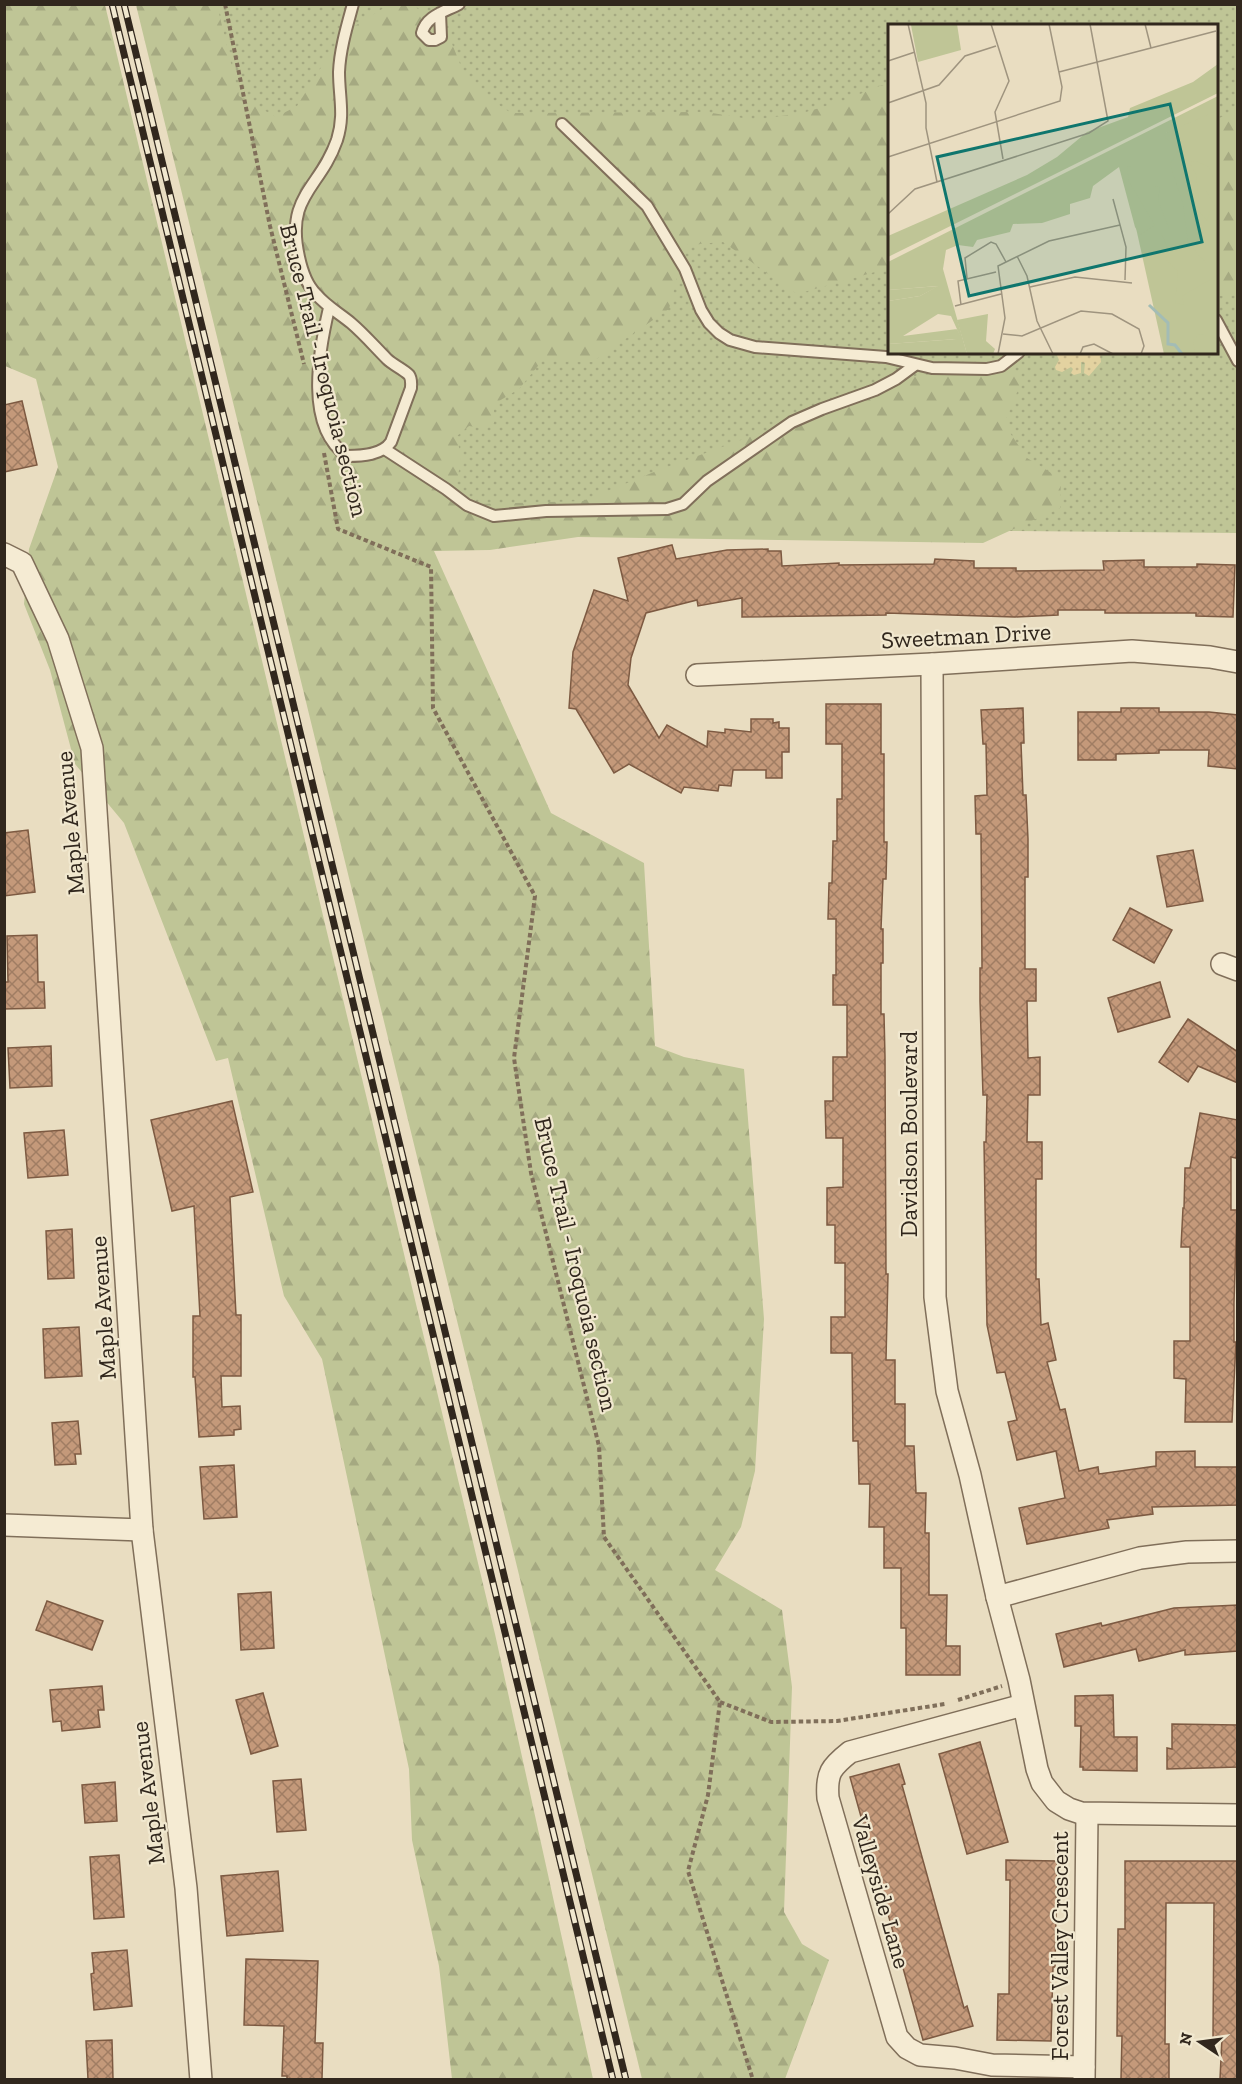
<svg xmlns="http://www.w3.org/2000/svg" width="1242" height="2084" font-family="'Zilla Slab',serif">
<style>
.grass{fill:url(#grass-dots);fill-rule:evenodd}
.forest{fill:url(#forest-firs)}
.sand{fill:url(#sand-dots)}
.building{fill:url(#building-cross-hatch);stroke:#7d5a42;stroke-width:1.5}
.lines{fill:none;stroke-linecap:round;stroke-linejoin:round}
.service-casing{stroke:#806f5a;stroke-width:14}
.minor-casing{stroke:#806f5a;stroke-width:24}
.path{stroke:#806f5a;stroke-width:4;stroke-dasharray:4.5 3;stroke-linecap:butt}
.service{stroke:#f5ebd3;stroke-width:10}
.minor{stroke:#f5ebd3;stroke-width:21}
.rail-casing{stroke:#31271d;stroke-width:7}
.rail{stroke:#f1e8cf;stroke-width:4.5;stroke-dasharray:14;stroke-linecap:butt}
.labels{text-anchor:middle;stroke-width:4.5;stroke-linejoin:round;paint-order:stroke}
.street-label{font-size:24px;fill:#31271d;stroke:#f1e8cf}
.inset-river{fill:none;stroke:#a3bcb5;stroke-width:3}
.inset-road{fill:none;stroke:#9f947f;stroke-width:1.5}
.view{fill:#0f766e;fill-opacity:0.15;stroke:#0f766e;stroke-width:3}
.inset-edge{fill:none;stroke:#31271d;stroke-width:3}
</style>
<defs>
<pattern id="grass-dots" width="8" height="8" patternUnits="userSpaceOnUse" patternTransform="scale(1.5)"><rect width="8" height="8" fill="#bfc596"/><path d="M2 2h.1M6 6h.1" fill="none" stroke="#a5a981" stroke-width="1.8" stroke-linecap="round"/></pattern>
<pattern id="forest-firs" width="22" height="20" patternUnits="userSpaceOnUse" patternTransform="scale(1.5)"><rect width="22" height="20" fill="#bfc596"/><path d="M5 1l3.5 6h-7zM16 11l3.5 6h-7z" fill="#a5a981"/></pattern>
<pattern id="sand-dots" width="8" height="8" patternUnits="userSpaceOnUse" patternTransform="scale(1.5)"><rect width="8" height="8" fill="#e3d2a0"/><path d="M2 2h.1M6 6h.1" fill="none" stroke="#c3b489" stroke-width="1.8" stroke-linecap="round"/></pattern>
<pattern id="building-cross-hatch" width="8" height="8" patternUnits="userSpaceOnUse" patternTransform="scale(1.5)"><rect width="8" height="8" fill="#c4997a"/><path d="M0 0l8 8M0 8l8-8" fill="none" stroke="#a07d63"/></pattern>
</defs>
<rect width="100%" height="100%" fill="#e9ddc1"/>
<path class="grass" d="M214,5H1237V533L345,525ZM890,26H1216V352H890Z"/>
<g class="forest">
<polygon points="390,4 412,5 445,26 464,74 482,94 511,113 706,112 755,120 806,112 843,101 882,85 889,89 889,268 797,294 723,242 685,245 669,309 592,362 542,361 519,389 494,404 494,423 482,428 469,426 457,436 461,459 456,487 478,504 583,501 654,472 918,375 987,373 1002,368 1023,378 1004,424 1027,458 1061,479 1060,508 983,543 578,537 490,550 434,551 551,813 644,863 655,1046 684,1057 744,1069 764,1319 755,1471 741,1527 715,1570 782,1610 792,1687 784,1912 802,1944 829,1960 785,2079 642,2079 136,5 217,5 239,96 276,117 297,106 342,34"/>
<polygon points="4,5 105,5 495,1634 593,2079 452,2079 439,1966 412,1840 409,1769 322,1359 284,1296 228,1058 216,1061 124,823 75,764 50,670 24,604 29,549 58,467 36,379 5,366"/>
<polygon points="1237,110 1237,295 1217,296 1217,119"/>
</g>
<polygon class="sand" points="1056,353 1100,353 1101,362 1089,376 1084,373 1085,363 1081,362 1081,373 1074,375 1071,373 1073,369 1071,367 1062,372 1056,370 1055,367 1059,360"/>
<g class="building">
<polygon points="22,401 37,465 4,472 4,405"/>
<polygon points="672,545 676,559 727,550 768,549 768,551 781,551 782,566 839,563 839,565 934,564 935,559 974,561 974,568 1016,568 1016,571 1104,570 1103,561 1144,560 1144,567 1197,567 1197,564 1235,565 1233,617 1196,616 1196,613 1105,613 1105,610 1058,610 1058,615 1015,617 886,613 886,615 742,617 742,598 698,606 697,600 646,613 631,658 628,685 659,738 667,725 707,747 708,731 725,733 725,729 751,732 751,719 773,719 773,723 779,722 779,728 789,728 789,752 782,752 782,778 766,778 766,770 733,770 731,786 719,785 718,791 684,787 681,793 629,764 614,773 576,709 569,708 573,652 594,590 628,601 618,558"/>
<polygon points="826,704 881,704 881,754 884,754 884,842 887,842 886,879 883,879 881,929 883,929 883,963 881,963 881,1014 884,1014 885,1057 886,1274 888,1274 886,1360 895,1360 895,1404 905,1404 905,1446 914,1446 916,1493 926,1493 925,1533 929,1533 929,1595 947,1595 946,1646 960,1646 960,1675 906,1675 906,1628 901,1628 901,1568 884,1568 884,1527 869,1527 870,1484 859,1484 858,1441 853,1441 852,1353 831,1353 831,1317 845,1317 845,1263 835,1263 835,1225 827,1225 827,1188 843,1187 843,1138 826,1138 825,1101 833,1101 833,1057 847,1057 847,1005 833,1005 833,975 836,975 836,919 828,919 829,883 832,883 833,841 837,841 837,799 842,799 842,744 826,744"/>
<polygon points="1023,708 1024,743 1021,743 1023,795 1026,795 1028,839 1028,877 1025,877 1025,969 1036,969 1036,1001 1027,1001 1028,1058 1040,1057 1040,1095 1028,1095 1027,1142 1042,1142 1042,1179 1036,1179 1036,1279 1039,1279 1041,1325 1048,1323 1056,1360 1047,1362 1060,1410 1065,1409 1079,1471 1098,1467 1099,1474 1156,1466 1156,1452 1195,1451 1195,1467 1238,1467 1238,1505 1152,1507 1153,1514 1107,1520 1109,1528 1027,1544 1019,1508 1065,1498 1056,1451 1017,1460 1008,1422 1017,1420 1005,1372 997,1373 987,1325 984,1142 986,1142 987,1095 983,1095 980,1001 980,968 982,968 981,834 976,834 975,796 987,795 986,744 983,744 981,710"/>
<polygon points="1121,708 1159,708 1159,712 1209,712 1238,715 1238,769 1208,766 1209,750 1159,750 1159,753 1116,754 1116,760 1078,760 1078,712 1121,712"/>
<polygon points="28,830 35,892 4,896 4,833"/>
<polygon points="1193,850 1203,901 1167,907 1157,856"/>
<polygon points="1130,908 1172,930 1154,963 1113,940"/>
<polygon points="37,935 38,982 44,982 45,1008 4,1009 4,982 8,982 7,936"/>
<polygon points="1160,982 1170,1017 1118,1032 1108,998"/>
<polygon points="1188,1019 1238,1052 1238,1083 1198,1066 1188,1082 1159,1062"/>
<polygon points="51,1046 52,1086 10,1088 8,1048"/>
<polygon points="232,1101 253,1192 230,1197 236,1315 241,1315 241,1376 221,1376 222,1407 240,1406 241,1429 234,1430 234,1435 199,1437 195,1377 193,1377 193,1316 200,1316 194,1206 172,1211 151,1120"/>
<polygon points="1200,1113 1238,1120 1238,1148 1236,1158 1231,1157 1231,1210 1237,1210 1234,1303 1234,1342 1236,1342 1232,1422 1185,1422 1186,1379 1174,1378 1174,1341 1190,1341 1190,1247 1181,1247 1183,1208 1184,1208 1185,1168 1190,1168"/>
<polygon points="64,1130 68,1175 28,1178 24,1133"/>
<polygon points="72,1229 74,1278 48,1279 46,1231"/>
<polygon points="79,1327 82,1376 45,1378 43,1329"/>
<polygon points="78,1421 81,1454 75,1454 76,1464 55,1465 52,1423"/>
<polygon points="234,1465 237,1517 204,1519 200,1467"/>
<polygon points="271,1592 274,1648 241,1650 238,1594"/>
<polygon points="47,1601 103,1621 92,1650 36,1630"/>
<polygon points="1238,1605 1238,1651 1185,1655 1185,1650 1139,1661 1136,1649 1064,1667 1056,1634 1101,1623 1102,1626 1174,1608"/>
<polygon points="102,1686 104,1710 98,1710 100,1727 62,1731 61,1721 53,1722 50,1690"/>
<polygon points="263,1693 278,1746 251,1754 236,1700"/>
<polygon points="1113,1695 1114,1737 1137,1737 1137,1771 1083,1770 1083,1767 1080,1767 1081,1726 1075,1726 1075,1696"/>
<polygon points="1172,1724 1238,1725 1238,1767 1167,1769 1167,1748 1172,1749"/>
<polygon points="980,1742 1008,1842 967,1854 939,1754"/>
<polygon points="899,1764 905,1784 902,1785 964,2008 967,2006 973,2026 923,2040 850,1777"/>
<polygon points="301,1779 306,1830 277,1832 273,1781"/>
<polygon points="115,1782 117,1821 85,1823 82,1785"/>
<polygon points="119,1855 124,1917 94,1919 90,1857"/>
<polygon points="1006,1860 1057,1861 1055,1967 1053,1967 1051,2041 997,2040 998,1994 1009,1994 1010,1880 1006,1880"/>
<polygon points="1125,1861 1238,1861 1238,2079 1220,2079 1222,2038 1213,2038 1214,1903 1166,1903 1165,2044 1169,2044 1169,2079 1121,2079 1122,2036 1117,2036 1118,1929 1125,1929"/>
<polygon points="278,1871 283,1931 227,1936 221,1876"/>
<polygon points="127,1950 132,2006 94,2010 91,1974 94,1973 92,1953"/>
<polygon points="246,1959 318,1961 315,2043 323,2043 322,2079 287,2079 287,2076 282,2076 284,2026 244,2025"/>
<polygon points="112,2040 113,2079 88,2079 86,2041"/>
</g>
<g class="lines">
<defs>
<g id="service">
<path d="M440,13L441,37L435,40H429L422,33C426,16 444,12 459,4"/>
<polyline points="562,124 647,206 685,269 701,310 709,323 719,333 730,340 755,347 886,357 932,368 987,369 1001,366 1019,352"/>
<path d="M329,308C319,351 304,427 347,456C362,456 382,455 391,442L411,388C411,384 412,379 409,375C403,369 393,365 387,359C375,347 364,334 351,323C339,313 326,306 316,294C306,284 302,271 299,257C285,195 320,189 337,140C345,115 339,97 339,72C340,49 347,26 353,4"/>
<polyline points="1216,320 1238,361"/>
<polyline points="386,450 446,489 467,505 494,516 546,511 667,509 683,504 707,481 792,422 822,409 875,390 896,379 915,365"/>
</g>
<g id="minor">
<polyline points="4,554 22,563 58,639 92,748 142,1530 186,1888 201,2080"/>
<polyline points="932,664 935,1297 947,1391 970,1475 997,1597 1019,1680 1037,1769 1042,1783 1056,1801 1069,1809 1081,1813 1238,1815"/>
<polyline points="697,675 932,664 1132,651 1210,657 1238,662"/>
<polyline points="1222,964 1238,970"/>
<polyline points="4,1525 142,1530"/>
<polyline points="997,1597 1140,1558 1187,1552 1238,1551"/>
<path d="M1023,1705L850,1752C831,1767 826,1773 828,1798L897,2037L907,2048L920,2055L955,2058L992,2065L1084,2067"/>
<polyline points="1084,2080 1087,1814"/>
</g>
</defs>
<use href="#service" class="service-casing"/>
<use href="#minor" class="minor-casing"/>
<g class="path">
<polyline points="225,4 270,226 304,364"/>
<polyline points="324,453 338,529 431,567 433,708 535,896 514,1058 531,1173 599,1446 604,1537 720,1702 708,1795 688,1871 753,2080"/>
<polyline points="958,1700 1002,1686"/>
<polyline points="720,1702 771,1722 837,1721 945,1704"/>
</g>
<use href="#service" class="service"/>
<use href="#minor" class="minor"/>
<defs>
<g id="rail">
<polyline points="112,4 613,2080"/>
<polyline points="124,4 626,2080"/>
</g>
</defs>
<use href="#rail" class="rail-casing"/>
<use href="#rail" class="rail"/>
</g>
<g class="labels">
<g class="street-label">
<text transform="translate(324 370) rotate(76)" y="8">Bruce Trail - Iroquoia section</text>
<text transform="translate(966 636) rotate(-3)" y="8">Sweetman Drive</text>
<text transform="translate(70 823) rotate(-95)" y="8">Maple Avenue</text>
<text transform="translate(909 1134) rotate(-90)" y="8">Davidson Boulevard</text>
<text transform="translate(576 1264) rotate(77)" y="8">Bruce Trail - Iroquoia section</text>
<text transform="translate(103 1308) rotate(-94)" y="8">Maple Avenue</text>
<text transform="translate(148 1793) rotate(-97)" y="8">Maple Avenue</text>
<text transform="translate(881 1892) rotate(74)" y="8">Valleyside Lane</text>
<text transform="translate(1060 1946) rotate(-90)" y="8">Forest Valley Crescent</text>
</g>
</g>
<g transform="translate(888 24)">
<rect width="330" height="330" fill="#e9ddc1"/>
<path d="M330,82V330H276L232,132ZM100,290L98,317L107,325L105,330H79L69,296Z" fill="#bfc596"/>
<path d="M330,40V69L0,233V212L139,151L169,133L199,108L240,93L242,84L305,58ZM330,72V86L278,109L276,113L292,124L282,140L295,180L300,219L318,239L330,243V251L294,272L296,281L287,279L290,247L277,235L282,229L273,209L281,205L270,176L272,163L265,162L245,142L239,143L241,158L267,201L252,211L247,203L231,143L205,162L202,174L182,180V190L154,199L125,200L122,208L89,216L85,223L70,221L58,226L55,245L79,330H2L69,315L0,320V277L32,272L50,262L0,266V238ZM50,290L63,292L73,314L69,305L15,312ZM308,137L321,143L328,161L327,167H318L329,185L322,187L319,197L312,188L308,150L301,138ZM312,310L330,315V330H307L305,316Z" fill="#bfc596" fill-rule="evenodd"/>
<path d="M51,262L32,272L0,277V266ZM70,315L54,329L0,330V320Z" fill="#bfc596"/>
<path d="M69,0L73,26L30,38L23,1Z" fill="#bfc596"/>
<path class="inset-river" d="M261,281L280,299V320L287,321L294,330"/>
<path class="inset-road" d="M20,0L38,79V104L49,158M103,0L121,57L107,88L115,135M257,0L263,24M0,37L27,28M171,48L328,7M0,79L51,61L77,32L108,22M0,133L172,77L174,63L161,0M225,175L238,223L237,256M0,190L27,165L201,109L220,97L202,0M129,232L139,252L149,297L165,330M79,254L77,234L103,218L108,220L118,238M142,263L187,253L244,259M73,281L70,257L108,248M67,282L113,270M115,310L134,312L193,287L224,290L251,305L256,322L253,330M110,330L117,294L110,242L161,217L232,201M192,330L195,323L206,320L225,330"/>
<path class="view" d="M282,80L314,218L81,272L49,133Z"/>
<rect width="330" height="330" class="inset-edge"/>
</g>
<rect width="1242" height="2084" fill="none" stroke="#31271d" stroke-width="12"/>
<g transform="translate(1200 2042) rotate(283)" stroke="#f1e8cf" stroke-width="4.5" paint-order="stroke">
<path d="M0-4.5L10 22L0 15L-10 22Z" fill="#31271d"/>
<text y="-9" font-size="16" font-weight="bold" text-anchor="middle" fill="#31271d">N</text>
</g>
</svg>
